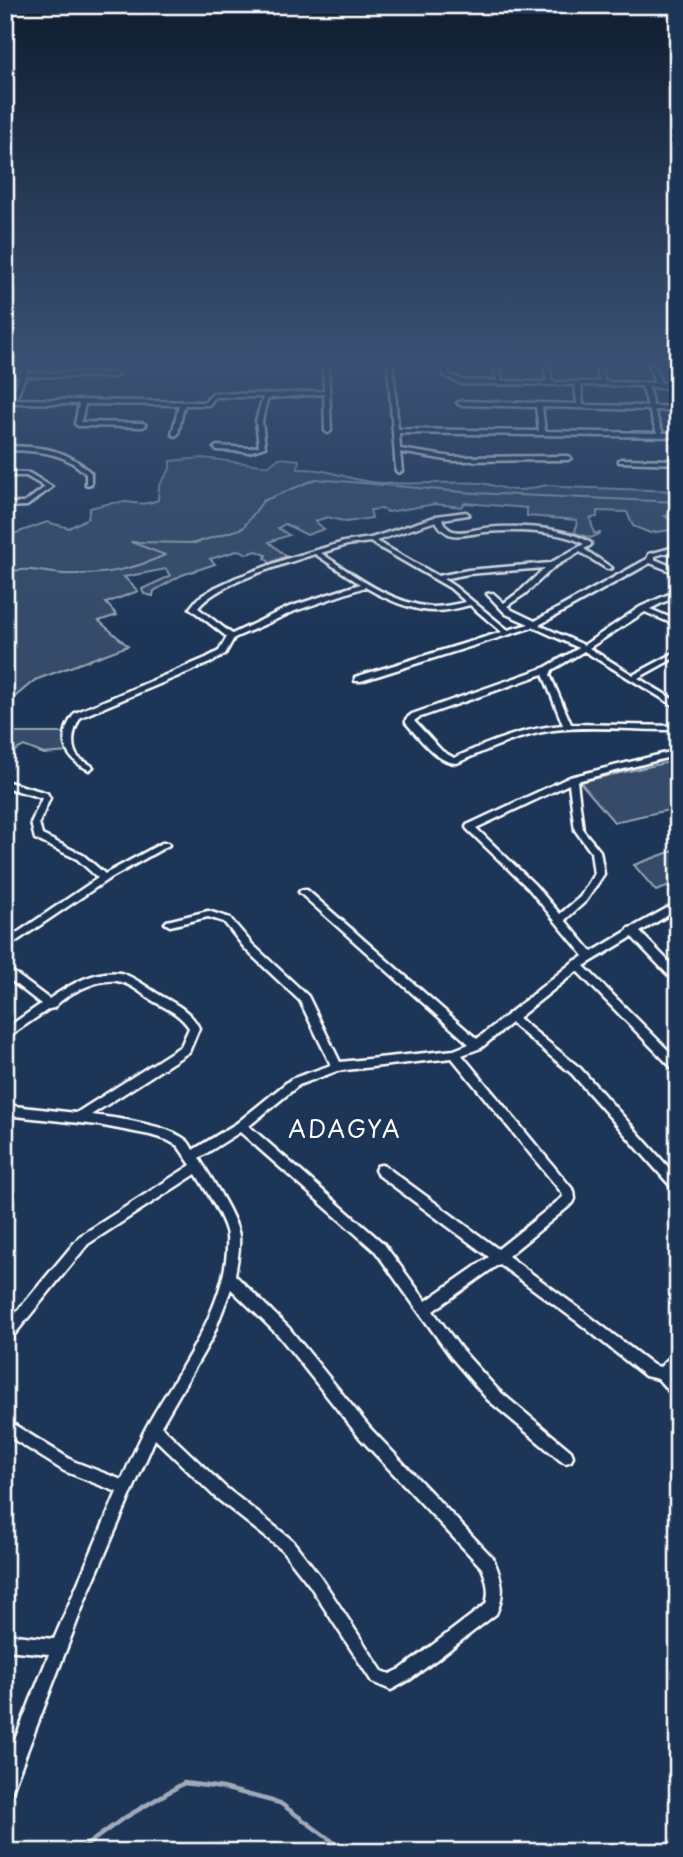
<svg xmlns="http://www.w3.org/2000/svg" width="683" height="1857" font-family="'Playpen Sans',sans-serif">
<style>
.green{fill:#364b69;stroke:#9aa5b4;stroke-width:2}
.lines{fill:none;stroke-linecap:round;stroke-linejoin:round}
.stream-far1{stroke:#a0aab8;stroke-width:2}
.stream{stroke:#a0aab8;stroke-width:4.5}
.minor-casing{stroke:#fff;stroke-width:5}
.minor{fill:#1d3557;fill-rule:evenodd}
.labels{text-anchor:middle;stroke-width:5;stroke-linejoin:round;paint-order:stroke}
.quarter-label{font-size:23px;letter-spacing:2px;fill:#fff;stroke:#1d3557}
</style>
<rect width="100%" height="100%" fill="#1d3557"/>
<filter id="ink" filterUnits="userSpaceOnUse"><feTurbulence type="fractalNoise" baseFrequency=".0143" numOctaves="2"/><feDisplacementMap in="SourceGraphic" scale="14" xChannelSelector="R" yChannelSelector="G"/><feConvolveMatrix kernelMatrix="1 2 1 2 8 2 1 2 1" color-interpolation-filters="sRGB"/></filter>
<g filter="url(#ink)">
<g class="green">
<path d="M203,458L269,466L279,458L299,460L298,469C331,468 343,479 372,482C408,486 444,481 480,483C492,484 503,490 516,490C535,491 540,481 563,487L678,491V514L665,516L675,524L670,530L650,533L633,526L627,512L597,511V517L590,518L594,533H601L591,538L575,533L577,520L527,516V508L465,503L461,507L435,504L388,512L383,509L370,510L372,518L346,522L328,517L315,521L324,529L307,535L285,524L278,528L289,535L269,542L286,556L270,563L265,558L266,555L257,551L247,554L240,550L210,559L215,564L182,575L154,591L153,596L144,594L142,589L170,576L166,569L124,577L138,591L106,603L117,615L99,621L128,646L35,680L5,705V537L47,522L69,528L88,518L90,508C101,505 113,502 125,502C139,503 144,506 158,500L159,486L170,469V461Z"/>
<polygon points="5,733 66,733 68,752 44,754 24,746 5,756"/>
<polygon points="678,760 678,808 614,822 580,782"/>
<polygon points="678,849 678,883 656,891 634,865"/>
</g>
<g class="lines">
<path class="stream-far1" d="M5,574C25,565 42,573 64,574C103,575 130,571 165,555L131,542L195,543L243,528L263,501L316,479L474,493L678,502"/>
<polyline class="stream" points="77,1852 121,1820 184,1783 223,1788 280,1803 347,1852"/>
<defs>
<g id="minor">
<polygon points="24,366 29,366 26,373 114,373 117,375 114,377 25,376 16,399 205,402 213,393 271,394 324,391 323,366 328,366 331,431 328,433 325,431 324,394 271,398 267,400 262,421 265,447 249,452 217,450 214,448 217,446 249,448 259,446 256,421 263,397 215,397 209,405 184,405 178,434 175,436 172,434 179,405 85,404 81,422 143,423 146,425 143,427 78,426 75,424 79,404 15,403 11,400 20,376 5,376 5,372 21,373"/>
<path d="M388,366H393L398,429L539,431L536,407L460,405L457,403L460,401L577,404L575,385L461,384L445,376L442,366H447L449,374L462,380L497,381L493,366H498L502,381L547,382L544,366H549L552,382H600L595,366H600L605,382L655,383L649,366H654L661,383H678V387L659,388L648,386L653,406L678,407V411L654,410L663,433H678V437L399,433L400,449L452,457L568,456L571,458L568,460L452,461L400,452L402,471L399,473L396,471ZM581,385L642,386L648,406L583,405ZM542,407L649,410L657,433L545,431Z"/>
<path d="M5,446C39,447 66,447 91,473V484L86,485V474C64,451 36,451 5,450Z"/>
<polygon points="621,459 678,460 678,464 619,462 619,460"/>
<polygon points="5,472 29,473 52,487 27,506 5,507 5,503 24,503 45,487 26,476 5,476"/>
<path d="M466,512L469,514L468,515L442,519C445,525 447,529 453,531C463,534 475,529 485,528C516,525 564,526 591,543V545L584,549L612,568L607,569L580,552L554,567L525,594L507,606L512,610L535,621L647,559L649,554L671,548L675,530L678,528L676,550L654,556V559L678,569V574L650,563L539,625L584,645L640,607L678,590V595L650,609L678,621V626L645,612L589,648L633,675L678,651V656L638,678L678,702V708L584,651L552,670L550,675L571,724L678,726V730C637,731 595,725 554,730C520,735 488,749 457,763C436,763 419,737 406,723V719L412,714L546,667L579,648L533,627L361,681H355V677L502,632L470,605C459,608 447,611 435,611C411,611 386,599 365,587L295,611L234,638L225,654L212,662L81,717C74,727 69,746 78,757C82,761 89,763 93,767L89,770C63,758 57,737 75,713L206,658L219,651L227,637L190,608L198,598L214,588L235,578L286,559L344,542L371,538L435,517L436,516ZM436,521C440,528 444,533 452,535C463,537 474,533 485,532C513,530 560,530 584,544L550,563L468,570L438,576L376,541ZM370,542L450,588L466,602C455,604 444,607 433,607C391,604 354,575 321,553L347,545ZM315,554L360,584L289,607L232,634L198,608C218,582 283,565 315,554ZM545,568L520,591L504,603L493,593L487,594L506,614L529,624L508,630L454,586L443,579L468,574ZM543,674L563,725C524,728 489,742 454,758L442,751L414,721L418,718Z"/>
<path d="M678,750V755L577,781L583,830L600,851L604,874L586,901L565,920L592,952L627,931L629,928L633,927L678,902V909L640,932L678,971V982L674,981L632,937L584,966L678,1060V1071L674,1070L577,971L518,1018L580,1068L678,1178V1191L674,1190L572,1074L511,1023L481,1048L462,1055L574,1191L575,1199L573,1203L508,1256L588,1315L653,1365L660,1367L673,1354L678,1352V1367L671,1374L678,1381V1397L673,1396L658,1379L645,1376L579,1323L499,1264L433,1311L461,1349L498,1390L571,1451L573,1456L571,1461L566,1463L561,1461L488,1400L451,1357L376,1252L240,1132L199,1158C209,1175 238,1219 239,1237C240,1249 237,1263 235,1275L289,1328L370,1428L493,1558C502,1580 506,1592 496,1614L411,1679L391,1690L372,1682L310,1586L282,1550L215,1497L155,1439L86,1598L11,1793L5,1795V1765L49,1654L5,1650V1634L54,1639L117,1492L64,1471L5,1434V1419L73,1461L122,1480C131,1459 140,1437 152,1417C182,1366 231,1299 227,1236C226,1221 205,1189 196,1174L88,1244L10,1340L5,1342V1326L80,1236L191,1165L178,1146L167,1140L150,1135L98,1125L5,1115V1105L76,1113L181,1046L189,1028C181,1015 168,1009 155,1002C143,995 131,983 117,981C99,978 64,994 54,1008L49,1009L5,1039V1029L41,1004L5,976V966L49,999C68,986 95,969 120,973C135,977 149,989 163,997C178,1005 191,1012 199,1028L189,1052L91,1115C115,1118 170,1125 187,1141C189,1142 192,1148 193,1150L237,1123L291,1079L331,1065L300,1001L246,950L224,922L208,917L170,926L165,923L167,921L208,911L230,918L252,944L308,996L340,1062L454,1050L469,1044L301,894L299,892L301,890H307L477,1039L573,962L584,956L528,888L467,829L466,827L467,825L570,777ZM569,784L575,830L591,852L594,874L580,897L560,914L534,884L476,828ZM452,1058L562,1193L563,1197L498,1249L385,1166L381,1165L377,1166L375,1170L377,1174L489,1257L426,1301L384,1244L249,1126L299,1085L337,1071ZM231,1289L279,1336L360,1438L482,1568C487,1580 490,1591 486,1604L401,1669L390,1674L382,1671L320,1576L292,1540L225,1487L161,1426L212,1338Z"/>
<polygon points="5,781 47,793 50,798 39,823 42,835 83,855 105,874 162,843 168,843 169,845 107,880 5,949 5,941 98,878 77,859 35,839 31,823 42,798 5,787"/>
</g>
</defs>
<use href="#minor" class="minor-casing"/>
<use href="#minor" class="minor"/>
</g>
</g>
<linearGradient id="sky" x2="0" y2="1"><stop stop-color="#101d30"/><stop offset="0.58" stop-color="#3a5174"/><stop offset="1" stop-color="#3a5174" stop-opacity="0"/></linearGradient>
<rect width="683" height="626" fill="url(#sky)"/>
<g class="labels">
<g class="quarter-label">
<text x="345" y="1138">ADAGYA</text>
</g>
</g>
<rect width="683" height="1857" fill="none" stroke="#1d3557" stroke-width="28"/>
<rect x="14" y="14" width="655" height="1829" fill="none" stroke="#fff" stroke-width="2.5" filter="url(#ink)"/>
</svg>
